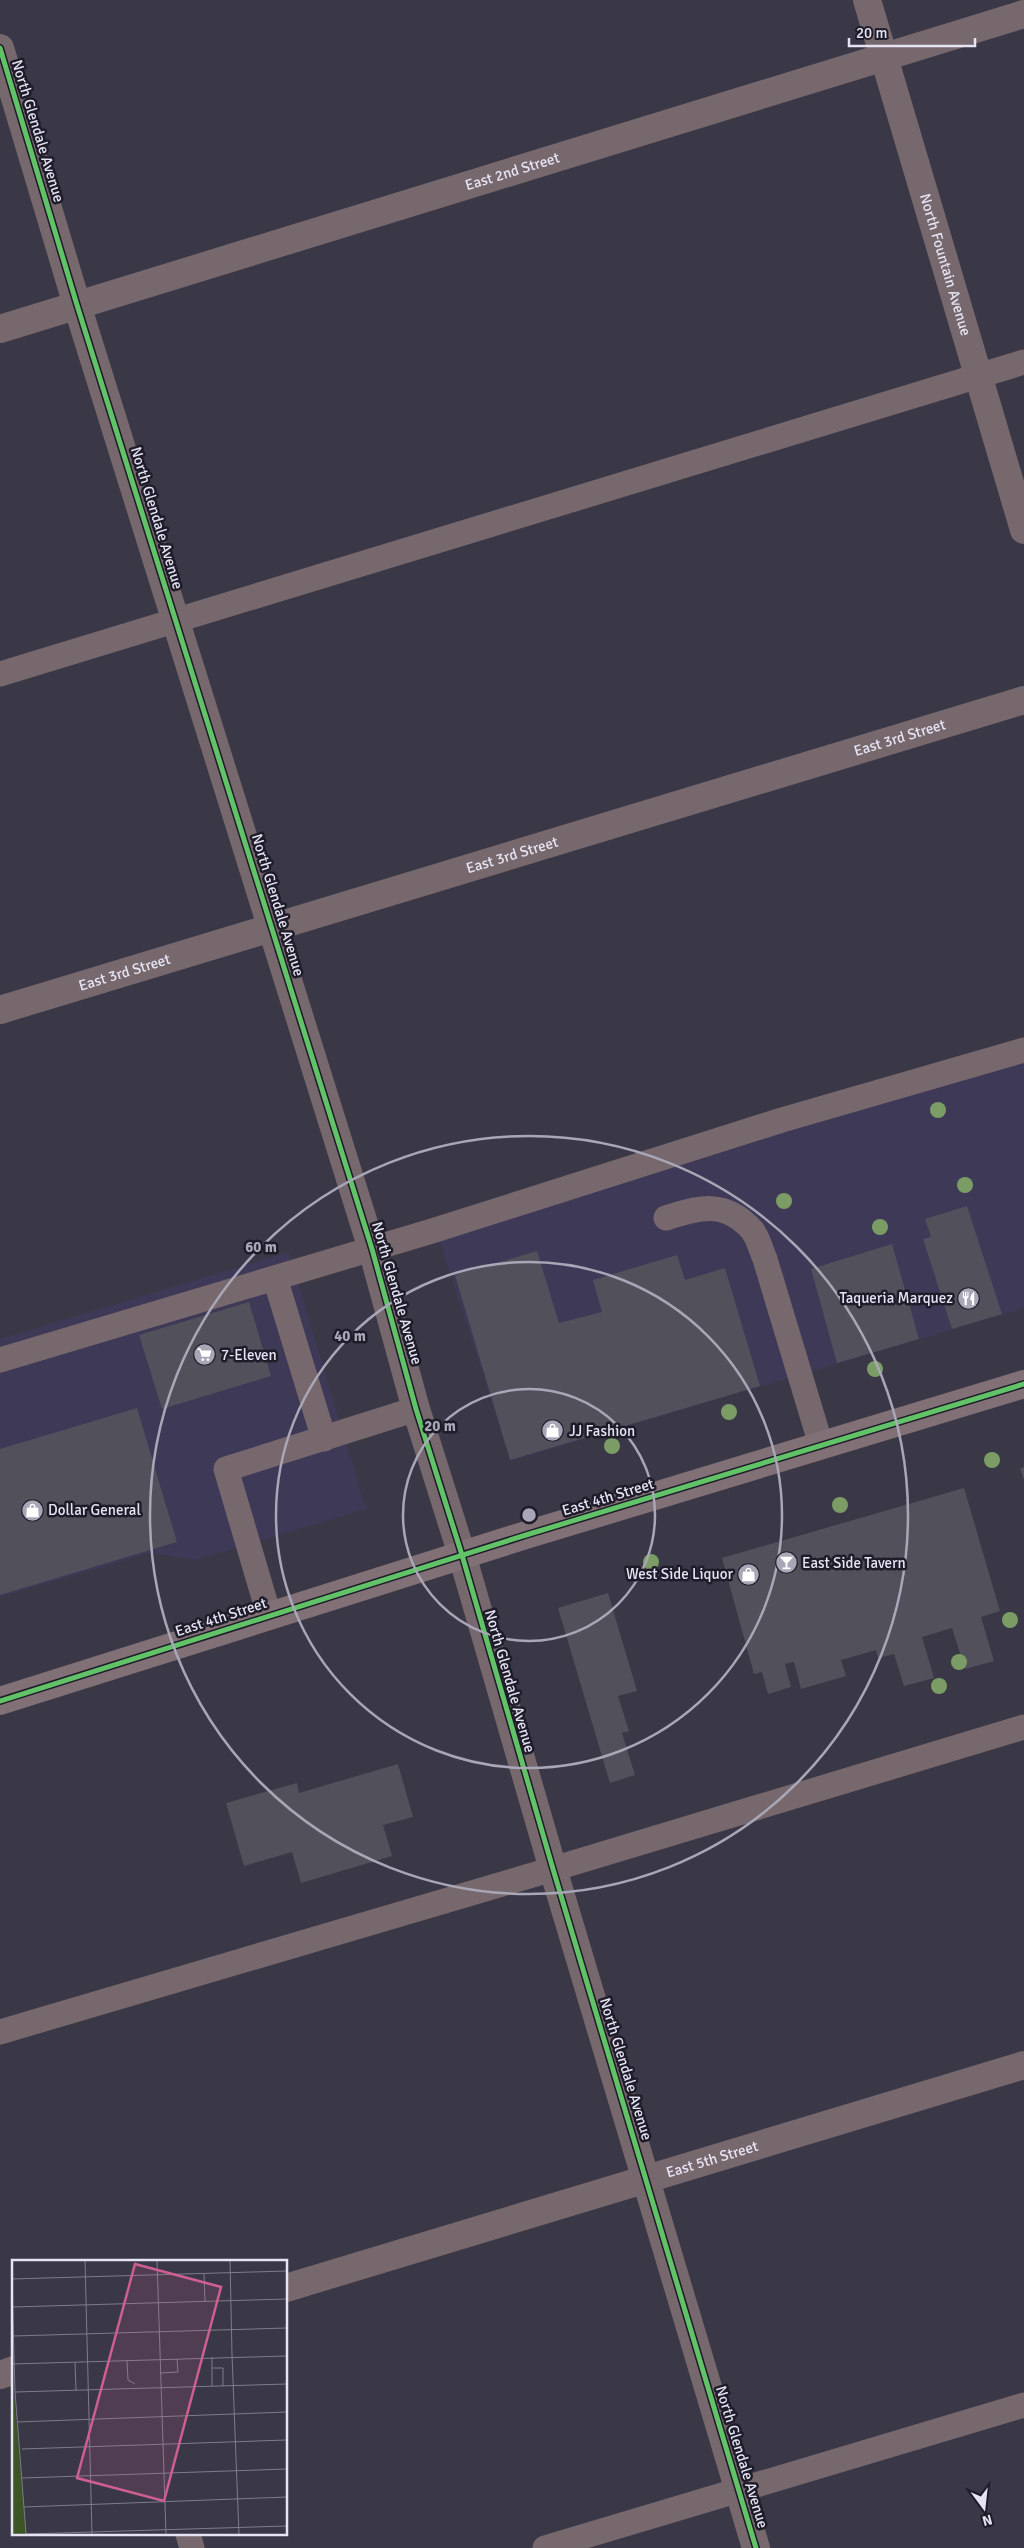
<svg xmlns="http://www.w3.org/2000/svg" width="1024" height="2548" font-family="Signika,sans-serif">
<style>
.built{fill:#3e3957}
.building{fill:#52505b}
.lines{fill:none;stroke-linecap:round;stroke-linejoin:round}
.lane{stroke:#76686c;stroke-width:25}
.street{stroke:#76686c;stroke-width:28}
.primary{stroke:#817177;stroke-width:28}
.cycleway-casing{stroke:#1e1c28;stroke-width:8}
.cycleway{stroke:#61c268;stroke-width:5}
.tree{fill:#7b9d65}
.ring{fill:none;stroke:#a9a7b7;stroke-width:2.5}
.labels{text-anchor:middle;stroke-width:5;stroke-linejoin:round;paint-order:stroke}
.street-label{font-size:15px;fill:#e5e3f4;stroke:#1e1c28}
.poi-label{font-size:15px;fill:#e5e3f4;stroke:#1e1c28;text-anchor:start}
.inset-road{fill:none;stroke:#7e7c8c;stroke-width:1}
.view{fill:#ce5f91;fill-opacity:0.15;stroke:#ce5f91;stroke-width:2.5}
.inset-edge{fill:none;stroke:#e5e3f4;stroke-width:2.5}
.centre{fill:#a9a7b7;stroke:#1e1c28;stroke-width:2.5}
.ring-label{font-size:15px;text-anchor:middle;font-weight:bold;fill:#a9a7b7;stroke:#1e1c28;stroke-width:5;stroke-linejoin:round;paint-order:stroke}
</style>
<rect width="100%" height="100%" fill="#3a3846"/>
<g class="built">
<polygon points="1024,1058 1024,1308 511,1461 438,1236"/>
<polygon points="289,1252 366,1509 195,1560 150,1553 0,1597 0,1339"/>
</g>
<g class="building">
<polygon points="967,1206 1002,1314 952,1329 923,1239 931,1237 925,1219"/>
<polygon points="892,1244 919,1339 837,1363 811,1269"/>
<polygon points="537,1251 559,1323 602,1312 593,1280 677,1255 685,1280 725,1268 760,1386 510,1460 455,1275"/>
<polygon points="249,1302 271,1376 162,1409 139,1335"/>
<polygon points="137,1408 177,1542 0,1595 0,1449"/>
<polygon points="1024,1467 1024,1480 1020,1469"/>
<polygon points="964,1488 1000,1611 981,1617 994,1661 965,1669 952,1628 922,1637 934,1678 904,1686 894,1654 878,1658 876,1650 841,1660 846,1676 801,1689 794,1662 785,1664 791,1687 768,1694 762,1672 754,1674 722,1558"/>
<polygon points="608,1593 637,1691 618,1696 629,1731 622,1733 635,1775 610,1783 558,1608"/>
<polygon points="398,1764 413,1817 383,1825 392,1856 301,1883 292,1852 244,1866 226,1803 297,1783 299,1793"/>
</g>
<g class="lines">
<g class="lane">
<polyline points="0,674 1024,362"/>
<path d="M666,1218C700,1207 725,1200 752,1230C758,1237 761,1250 765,1259L821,1445"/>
<polyline points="275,1278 324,1439"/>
<polyline points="0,1360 432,1231 782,1120 1024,1050"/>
<polyline points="269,1615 226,1469 416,1409"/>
<polyline points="0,2032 553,1869 1024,1727"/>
<polyline points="188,2534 192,2548"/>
<polyline points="545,2548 1024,2405"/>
</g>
<g class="street">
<path id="s1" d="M867,0L1024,530"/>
<polyline points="0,48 77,305 372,1249 416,1409 462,1555 553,1869 756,2548"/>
<path id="s2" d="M0,329L1024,14"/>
<path id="s3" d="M0,1010L1024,700"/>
<path id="s4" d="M286,2288L1024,2065"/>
<polyline points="0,2375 14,2370"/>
</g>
<polyline class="primary" points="0,1701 526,1535 1024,1384"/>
<defs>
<g id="cycleway">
<polyline points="0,48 77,305 372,1249 416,1409 462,1555 553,1869 756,2548"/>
<polyline points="0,1701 526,1535 1024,1384"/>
</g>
</defs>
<use href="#cycleway" class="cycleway-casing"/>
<use href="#cycleway" class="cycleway"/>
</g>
<g class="tree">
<circle cx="938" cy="1110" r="8"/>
<circle cx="965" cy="1185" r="8"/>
<circle cx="784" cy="1201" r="8"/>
<circle cx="880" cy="1227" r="8"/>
<circle cx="875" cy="1369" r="8"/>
<circle cx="729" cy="1412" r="8"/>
<circle cx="612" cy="1446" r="8"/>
<circle cx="992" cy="1460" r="8"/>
<circle cx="840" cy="1505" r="8"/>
<circle cx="651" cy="1562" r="8"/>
<circle cx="1010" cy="1620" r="8"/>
<circle cx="959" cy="1662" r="8"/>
<circle cx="939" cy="1686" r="8"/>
</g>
<g class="ring">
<circle cx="529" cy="1515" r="126"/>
<circle cx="529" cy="1515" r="253"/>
<circle cx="529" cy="1515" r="379"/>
</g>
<defs>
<symbol id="restaurant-disc" viewBox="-11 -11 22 22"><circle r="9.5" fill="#a9a7b7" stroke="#1e1c28"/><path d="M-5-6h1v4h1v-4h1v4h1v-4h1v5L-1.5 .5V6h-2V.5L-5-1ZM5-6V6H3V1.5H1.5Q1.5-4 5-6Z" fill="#fff"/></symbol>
<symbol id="supermarket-disc" viewBox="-11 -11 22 22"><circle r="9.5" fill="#a9a7b7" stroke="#1e1c28"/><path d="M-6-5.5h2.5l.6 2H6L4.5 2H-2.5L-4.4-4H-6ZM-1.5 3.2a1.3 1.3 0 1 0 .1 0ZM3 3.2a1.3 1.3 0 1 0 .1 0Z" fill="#fff"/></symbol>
<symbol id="shop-disc" viewBox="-11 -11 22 22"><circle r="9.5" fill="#a9a7b7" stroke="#1e1c28"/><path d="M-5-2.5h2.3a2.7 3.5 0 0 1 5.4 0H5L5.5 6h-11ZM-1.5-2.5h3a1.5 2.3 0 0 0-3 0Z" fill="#fff"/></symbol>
<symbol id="bar-disc" viewBox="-11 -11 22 22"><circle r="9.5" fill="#a9a7b7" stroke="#1e1c28"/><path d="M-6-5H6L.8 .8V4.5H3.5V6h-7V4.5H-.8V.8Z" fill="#fff"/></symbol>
</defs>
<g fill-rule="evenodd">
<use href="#restaurant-disc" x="956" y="1286" width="25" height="25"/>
<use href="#supermarket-disc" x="192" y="1342" width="25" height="25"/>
<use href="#shop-disc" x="540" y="1418" width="25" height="25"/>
<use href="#shop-disc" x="20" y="1498" width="25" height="25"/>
<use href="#bar-disc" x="774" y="1550" width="25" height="25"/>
<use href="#shop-disc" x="736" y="1562" width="25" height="25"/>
</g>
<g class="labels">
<g class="street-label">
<text transform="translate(38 131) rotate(73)" y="5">North Glendale Avenue</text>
<text dy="5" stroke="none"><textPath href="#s2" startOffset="536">East 2nd Street</textPath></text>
<text dy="5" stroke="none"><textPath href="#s1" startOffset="276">North Fountain Avenue</textPath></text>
<text transform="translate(157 518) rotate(73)" y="5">North Glendale Avenue</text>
<text dy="5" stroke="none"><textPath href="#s3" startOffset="940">East 3rd Street</textPath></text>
<text dy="5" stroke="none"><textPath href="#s3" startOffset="535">East 3rd Street</textPath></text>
<text transform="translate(278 905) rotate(73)" y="5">North Glendale Avenue</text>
<text dy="5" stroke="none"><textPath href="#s3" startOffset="130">East 3rd Street</textPath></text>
<text transform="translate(397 1293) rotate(74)" y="5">North Glendale Avenue</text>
<text transform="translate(608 1497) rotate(-17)" y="5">East 4th Street</text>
<text transform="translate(221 1617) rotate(-18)" y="5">East 4th Street</text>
<text transform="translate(510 1681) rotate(74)" y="5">North Glendale Avenue</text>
<text transform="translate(626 2069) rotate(73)" y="5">North Glendale Avenue</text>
<text dy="5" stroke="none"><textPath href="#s4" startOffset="445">East 5th Street</textPath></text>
<text transform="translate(742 2457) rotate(73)" y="5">North Glendale Avenue</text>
</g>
<g class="poi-label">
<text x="953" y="1303" text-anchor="end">Taqueria Marquez</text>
<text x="221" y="1360">7-Eleven</text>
<text x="569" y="1436">JJ Fashion</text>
<text x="48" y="1515">Dollar General</text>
<text x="802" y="1568">East Side Tavern</text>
<text x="733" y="1579" text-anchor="end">West Side Liquor</text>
</g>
</g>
<g transform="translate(12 2260)">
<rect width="275" height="275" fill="#3a3846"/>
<path d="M0,111L14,275H0Z" fill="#3b5524"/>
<path class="inset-road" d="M73,0L80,275M145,0L154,275M218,0L220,95M192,14L193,42M0,19L275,11M0,24L3,132L14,274L275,266M0,47L275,39M1,76L275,68M220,95L227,275M200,97V126M115,101L116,120L123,124M63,102L64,130M0,104L275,96M200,108H211V126M148,113L166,112L165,99M3,132L275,124M5,162L275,152M10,189L275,180M10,218L275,209M12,247L275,237"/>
<path class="view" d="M123,4L209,27L152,241L65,218Z"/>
<rect width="275" height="275" class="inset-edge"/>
</g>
<circle cx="529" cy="1515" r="8" class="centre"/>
<g class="ring-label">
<text x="261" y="1252">60 m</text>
<text x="350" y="1341">40 m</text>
<text x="440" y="1431">20 m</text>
</g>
<g transform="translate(984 2508) rotate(165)" stroke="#1e1c28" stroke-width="4" paint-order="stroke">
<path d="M0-4L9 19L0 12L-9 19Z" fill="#e5e3f4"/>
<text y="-8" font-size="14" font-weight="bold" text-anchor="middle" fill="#e5e3f4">N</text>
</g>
<path d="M849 38v8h126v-8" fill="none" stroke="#e5e3f4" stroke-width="2.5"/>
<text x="856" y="38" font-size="15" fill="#e5e3f4" stroke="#1e1c28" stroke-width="4" paint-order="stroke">20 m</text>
</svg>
